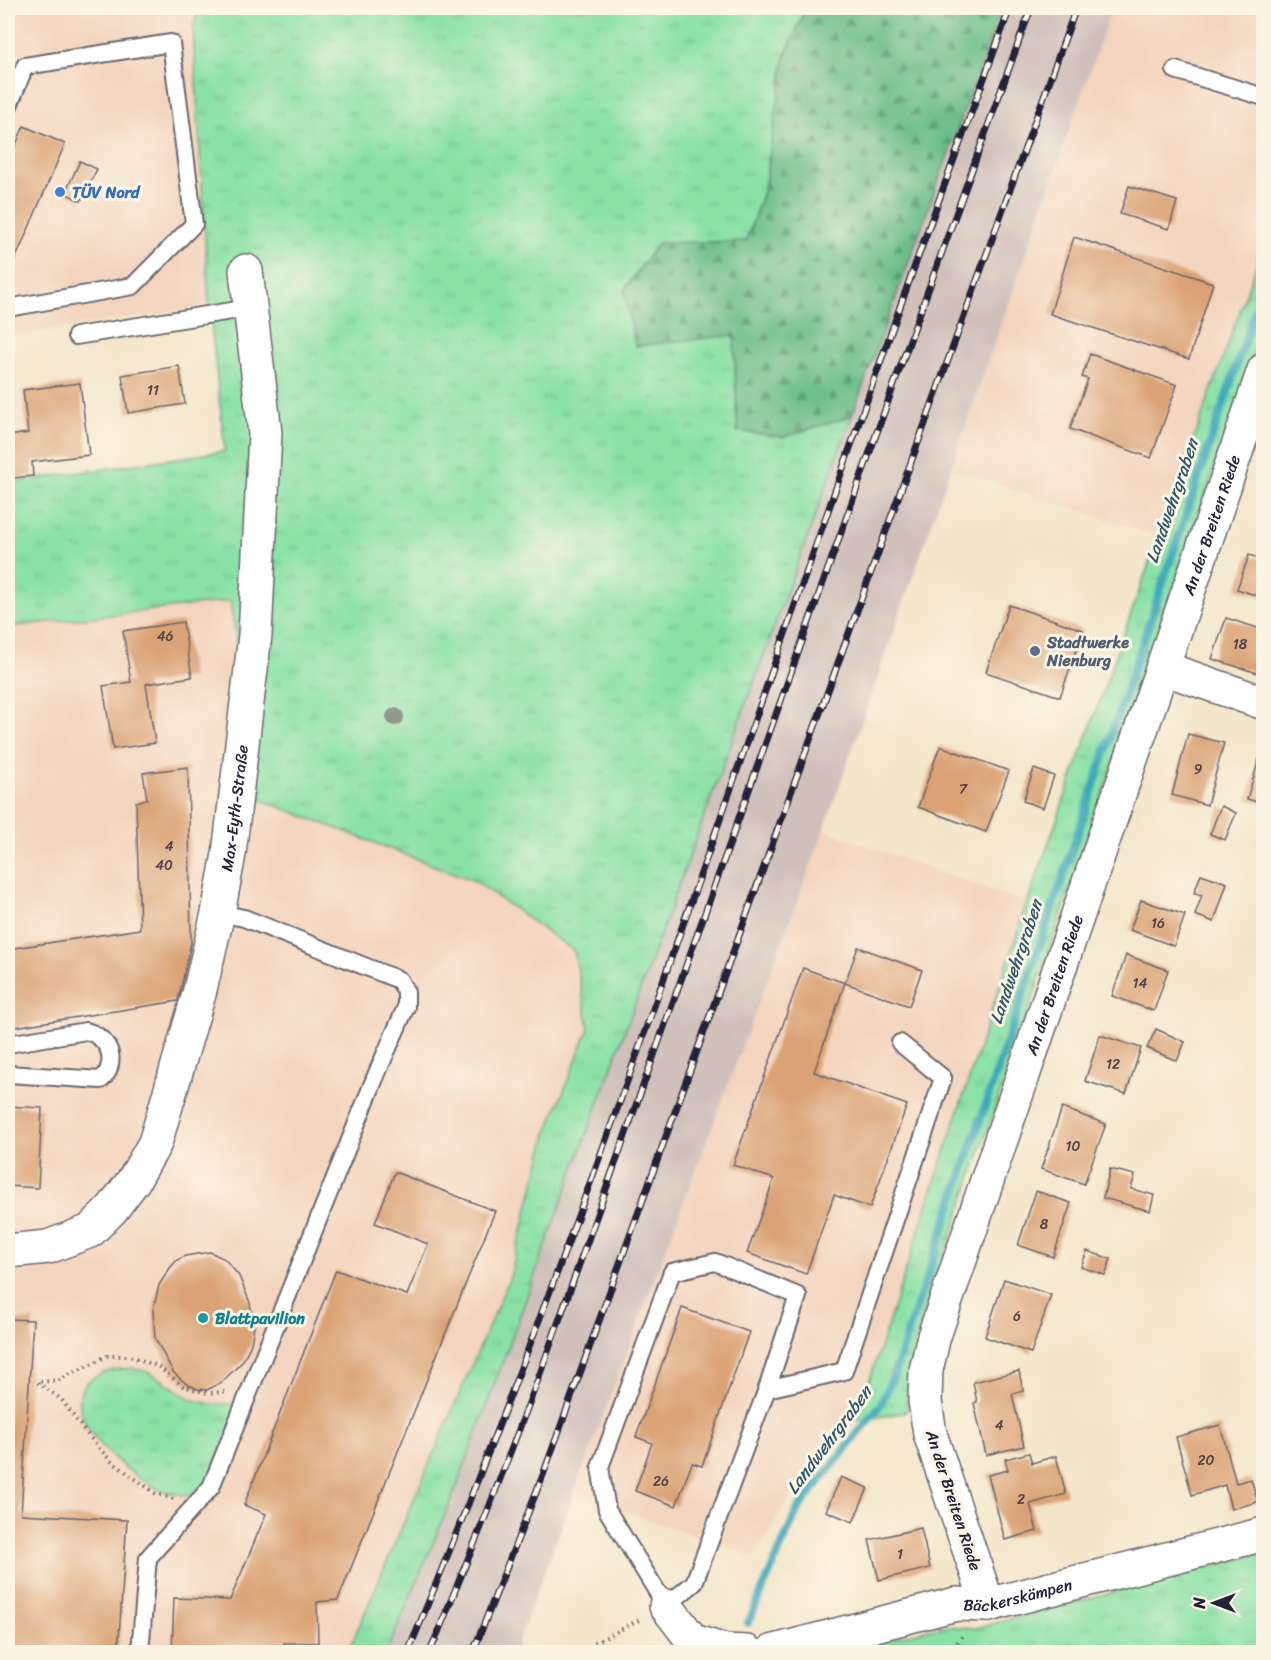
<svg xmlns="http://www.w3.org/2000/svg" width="1271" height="1660" font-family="Sriracha,sans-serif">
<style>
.built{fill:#f3d4be}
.industrial{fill:#cfc0ba}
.grass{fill:url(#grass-tufts);stroke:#568270;stroke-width:1.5}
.forest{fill:url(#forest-firs);stroke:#487063;stroke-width:1.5}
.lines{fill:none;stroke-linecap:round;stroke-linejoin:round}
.stream{stroke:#3ca9bb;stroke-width:8}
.building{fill:#daa274}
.lane-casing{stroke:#6b666d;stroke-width:20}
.street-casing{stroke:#6b666d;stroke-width:36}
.path{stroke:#6b666d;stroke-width:4;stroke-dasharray:1.5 4.5;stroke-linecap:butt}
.lane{stroke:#fff;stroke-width:16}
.street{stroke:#fff;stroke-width:33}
.rail-casing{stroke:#22223b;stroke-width:7}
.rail{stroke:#fcf5e5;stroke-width:4.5;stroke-dasharray:14;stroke-linecap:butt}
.tree{fill:#91998c}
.shop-dot{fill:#3f7fe0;stroke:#fcf5e5;stroke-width:2}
.service-dot{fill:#5c6f8a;stroke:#fcf5e5;stroke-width:2}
.culture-dot{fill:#0f9aa8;stroke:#fcf5e5;stroke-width:2}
.labels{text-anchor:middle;stroke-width:6;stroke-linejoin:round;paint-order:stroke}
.number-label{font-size:14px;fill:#504249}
.shop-label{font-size:16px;font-weight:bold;fill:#366cbe;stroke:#fcf5e5;text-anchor:start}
.street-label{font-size:16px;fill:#22223b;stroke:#fcf5e5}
.service-label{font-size:16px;font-weight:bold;fill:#4e5e75;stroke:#fcf5e5;text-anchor:start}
.culture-label{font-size:16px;font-weight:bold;fill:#0d838f;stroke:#fcf5e5;text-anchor:start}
.water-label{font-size:18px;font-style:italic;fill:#2c586e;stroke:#fcf5e5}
</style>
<defs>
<pattern id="grass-tufts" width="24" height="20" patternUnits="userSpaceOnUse" patternTransform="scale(1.5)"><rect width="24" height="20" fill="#89e1a6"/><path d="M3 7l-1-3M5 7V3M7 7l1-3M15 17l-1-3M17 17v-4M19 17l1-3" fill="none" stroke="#76c190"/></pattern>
<pattern id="forest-firs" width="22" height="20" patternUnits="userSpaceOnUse" patternTransform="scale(1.5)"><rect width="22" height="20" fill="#6ebf8b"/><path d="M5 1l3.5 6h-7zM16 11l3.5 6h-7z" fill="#5a9b73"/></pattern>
</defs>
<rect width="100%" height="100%" fill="#fcf5e5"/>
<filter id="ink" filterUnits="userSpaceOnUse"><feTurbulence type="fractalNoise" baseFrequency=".0167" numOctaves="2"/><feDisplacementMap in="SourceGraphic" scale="12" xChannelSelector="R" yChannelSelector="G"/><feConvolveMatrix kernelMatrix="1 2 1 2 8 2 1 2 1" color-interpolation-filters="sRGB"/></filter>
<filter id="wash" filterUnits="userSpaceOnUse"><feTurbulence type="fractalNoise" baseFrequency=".008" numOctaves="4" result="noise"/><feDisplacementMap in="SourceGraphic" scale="24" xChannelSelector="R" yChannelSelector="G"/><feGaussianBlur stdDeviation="1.35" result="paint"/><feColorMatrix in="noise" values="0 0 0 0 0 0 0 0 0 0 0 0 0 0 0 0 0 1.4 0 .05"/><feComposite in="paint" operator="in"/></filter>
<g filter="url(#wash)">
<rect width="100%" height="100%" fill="#f3e5c9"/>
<g class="built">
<polygon points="8,8 199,8 193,28 209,306 8,336"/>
<polygon points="1112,8 1263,8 1263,230 1257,263 1158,537 951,468"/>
<polygon points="230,601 261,800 466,875 574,951 589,1028 548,1130 510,1277 348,1652 8,1652 8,627"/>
<polygon points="824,830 1027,903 856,1421 801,1479 754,1557 574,1494"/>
</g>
<polygon class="industrial" points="1002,8 1112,8 824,830 514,1652 387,1652 457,1486"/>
<g class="grass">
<polygon points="199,8 806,8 785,56 764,189 746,241 726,243 635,346 734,334 783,437 852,416 457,1486 387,1652 348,1652 510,1277 548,1130 589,1028 574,951 475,881 261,800 230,601 8,627 8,483 225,451 209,306 193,28"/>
<polygon points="1263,230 1263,327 915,1342 906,1412 856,1421 1027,903 1257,263"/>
<path d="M132,1368L151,1373L192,1400L212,1404H239L208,1486L196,1496C183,1495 168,1494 156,1488C131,1475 90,1442 82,1414C70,1379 105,1369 132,1368Z"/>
<polygon points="1263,1553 1263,1652 835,1652 942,1626 976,1628"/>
</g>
<polygon class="forest" points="806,8 1002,8 852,416 783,437 737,431 734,335 635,346 624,290 658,243 746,241 764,189 785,56"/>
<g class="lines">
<polyline class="stream" points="748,1623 798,1509 881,1404 894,1374 1264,285"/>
</g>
<g id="blocks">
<g class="building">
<polygon points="24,126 65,144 8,276 8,163"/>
<polygon points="80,161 97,169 81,201 65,193"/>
<polygon points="1129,186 1177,201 1169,229 1120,214"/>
<polygon points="1074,237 1213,283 1189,359 1050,314"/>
<polygon points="1090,354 1177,385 1151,458 1070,429 1088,379 1082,377"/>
<polygon points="179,366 185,404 128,413 122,375"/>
<polygon points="80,383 89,455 32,462 33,476 14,478 9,436 28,433 23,390"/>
<polygon points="1249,555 1264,560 1264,598 1237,589"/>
<polygon points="1009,605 1083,630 1060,697 986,672"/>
<polygon points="1226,618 1264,630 1264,668 1261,674 1212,659"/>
<polygon points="183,622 192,677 146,684 155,743 113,749 103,686 131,682 123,631"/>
<polygon points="1188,734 1224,743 1207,805 1172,795"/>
<polygon points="940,746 1009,771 986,832 918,807"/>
<polygon points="1263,746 1264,746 1264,804 1247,799"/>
<polygon points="188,767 191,943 178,1001 8,1028 8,949 140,929 136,802 147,799 143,773"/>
<polygon points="1034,769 1054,776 1043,808 1023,801"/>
<polygon points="1221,806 1236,813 1225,840 1210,834"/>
<polygon points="1201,874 1227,883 1214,922 1195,915 1202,895 1194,893"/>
<polygon points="1141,900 1185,915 1174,946 1130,930"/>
<polygon points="858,947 922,970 909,1006 845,983"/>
<polygon points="1126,955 1168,970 1154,1011 1112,996"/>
<polygon points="803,968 845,983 814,1072 907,1105 870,1208 834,1195 806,1274 747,1253 774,1179 733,1165"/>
<polygon points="1156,1029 1185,1042 1177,1061 1147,1048"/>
<polygon points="1100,1035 1141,1048 1126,1094 1085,1081"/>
<polygon points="8,1106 42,1108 38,1188 8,1186"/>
<polygon points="1062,1108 1106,1124 1084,1184 1041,1169"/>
<polygon points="1110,1169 1135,1175 1131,1189 1154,1195 1150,1211 1103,1198"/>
<polygon points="395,1172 495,1211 338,1600 317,1602 318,1643 284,1643 283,1652 172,1652 174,1598 230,1600 266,1514 244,1505 336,1270 407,1295 428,1244 375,1223"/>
<polygon points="1036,1191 1071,1203 1053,1257 1018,1245"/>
<polygon points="1087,1251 1111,1259 1105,1275 1081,1267"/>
<polygon points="210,1252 225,1259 239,1276 250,1303 254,1326 251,1344 242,1362 222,1382 207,1390 197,1389 185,1383 173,1372 155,1338 153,1310 159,1285 170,1268 177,1260 185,1256"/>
<polygon points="1004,1279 1051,1295 1031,1353 985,1337"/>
<polygon points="682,1308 749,1332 702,1466 692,1463 676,1506 635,1491 652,1443 636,1437"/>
<polygon points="8,1319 33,1320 21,1514 127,1520 118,1652 8,1652"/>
<polygon points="1019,1371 1023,1391 1012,1394 1024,1446 986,1455 974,1403 977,1402 973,1382"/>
<polygon points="1220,1425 1236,1483 1251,1479 1258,1502 1231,1509 1225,1485 1192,1495 1176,1437"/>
<polygon points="1029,1453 1032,1463 1056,1456 1066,1494 1030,1504 1037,1531 1005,1540 988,1475 1008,1470 1005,1459"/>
<polygon points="841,1477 868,1488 853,1522 826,1511"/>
<polygon points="921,1528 930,1568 879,1580 869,1540"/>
</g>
</g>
</g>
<g filter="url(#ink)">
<use href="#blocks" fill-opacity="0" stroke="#6b666d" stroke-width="1.5"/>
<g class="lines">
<defs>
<g id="lane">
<polyline points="1175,70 1264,97"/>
<polyline points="8,108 25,66 171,43 194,224 133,286 8,308"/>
<polyline points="76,336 250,308"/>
<path d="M8,1044L86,1031C102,1035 115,1050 109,1068C108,1072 104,1077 101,1080L8,1074"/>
<polyline points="767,1389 798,1296 715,1262 672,1272 600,1467 607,1510 666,1606 694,1583 767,1389 844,1371 943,1078 900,1043"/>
<polyline points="140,1652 148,1558 211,1487 377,1073 406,1007 406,992 399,980 244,918 218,913"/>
</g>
<g id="street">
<polyline points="1163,668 1264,703"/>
<path id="s1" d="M8,1251L48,1247L90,1231L112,1209L134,1180L155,1143L199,994L218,913L229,854L255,635L265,433L246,271"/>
<path id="s2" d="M988,1605L930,1434L925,1401L926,1370L934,1336L1264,370"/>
<polyline points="666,1606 693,1641 725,1651 747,1652"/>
<path id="s3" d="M771,1652L956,1604L988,1605L1264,1534"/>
</g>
</defs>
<use href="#lane" class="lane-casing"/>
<use href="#street" class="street-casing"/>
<g class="path">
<polyline points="173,1499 155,1493 111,1461 86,1433 62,1400 37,1382 59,1380 107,1356 130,1356 157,1366 183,1386 207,1393 225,1392"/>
<polyline points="587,1652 593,1644 639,1620"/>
<polyline points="950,1652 964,1634"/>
</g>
<use href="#lane" class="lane"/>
<use href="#street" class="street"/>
<defs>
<g id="rail">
<path d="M408,1652C589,1216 736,767 895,321C932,216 972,112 1010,8"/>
<polyline points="430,1652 490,1505 537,1382 915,326 1031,8"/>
<polyline points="473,1652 543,1475 1076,8"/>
</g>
</defs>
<use href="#rail" class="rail-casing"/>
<use href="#rail" class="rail"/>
</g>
<circle class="tree" cx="395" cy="717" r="9"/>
</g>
<circle class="shop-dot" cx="60" cy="192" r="6"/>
<circle class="service-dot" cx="1035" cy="651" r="6"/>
<circle class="culture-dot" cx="203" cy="1318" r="6"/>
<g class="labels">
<g class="number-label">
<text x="153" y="395">11</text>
<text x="165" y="641">46</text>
<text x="1240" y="649">18</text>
<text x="1198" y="774">9</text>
<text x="963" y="794">7</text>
<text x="169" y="851">4</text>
<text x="164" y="870">40</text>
<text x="1158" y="928">16</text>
<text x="1140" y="988">14</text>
<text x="1113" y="1069">12</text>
<text x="1073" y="1151">10</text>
<text x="1044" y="1229">8</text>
<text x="1017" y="1321">6</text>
<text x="999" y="1430">4</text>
<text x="1206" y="1465">20</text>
<text x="661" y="1486">26</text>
<text x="1021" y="1504">2</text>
<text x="900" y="1559">1</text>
</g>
<g class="shop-label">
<text x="72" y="198">TÜV Nord</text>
</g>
<g class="street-label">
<text dy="6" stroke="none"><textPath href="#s2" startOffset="1137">An der Breiten Riede</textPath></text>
<text dy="6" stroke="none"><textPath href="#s1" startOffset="540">Max-Eyth-Straße</textPath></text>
<text dy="6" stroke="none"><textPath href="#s2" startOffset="651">An der Breiten Riede</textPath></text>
<text transform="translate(954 1500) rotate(72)" y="6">An der Breiten Riede</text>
<text dy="6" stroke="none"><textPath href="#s3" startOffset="254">Bäckerskämpen</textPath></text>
</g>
<g class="service-label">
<text x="1047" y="648">Stadtwerke<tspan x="1047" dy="18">Nienburg</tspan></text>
</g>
<g class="culture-label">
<text x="215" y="1324">Blattpavilion</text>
</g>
<g class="water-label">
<text transform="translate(1172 501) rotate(-71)" y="6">Landwehrgraben</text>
<text transform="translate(1016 962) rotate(-71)" y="6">Landwehrgraben</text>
<text transform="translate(829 1440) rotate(-53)" y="6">Landwehrgraben</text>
</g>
</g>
<rect width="1271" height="1660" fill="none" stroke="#fcf5e5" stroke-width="30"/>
<g transform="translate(1214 1603) rotate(270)" stroke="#fcf5e5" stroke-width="4.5" paint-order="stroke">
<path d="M0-4.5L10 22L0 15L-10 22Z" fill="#22223b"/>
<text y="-9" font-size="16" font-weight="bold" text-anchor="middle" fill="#22223b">N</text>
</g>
</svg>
